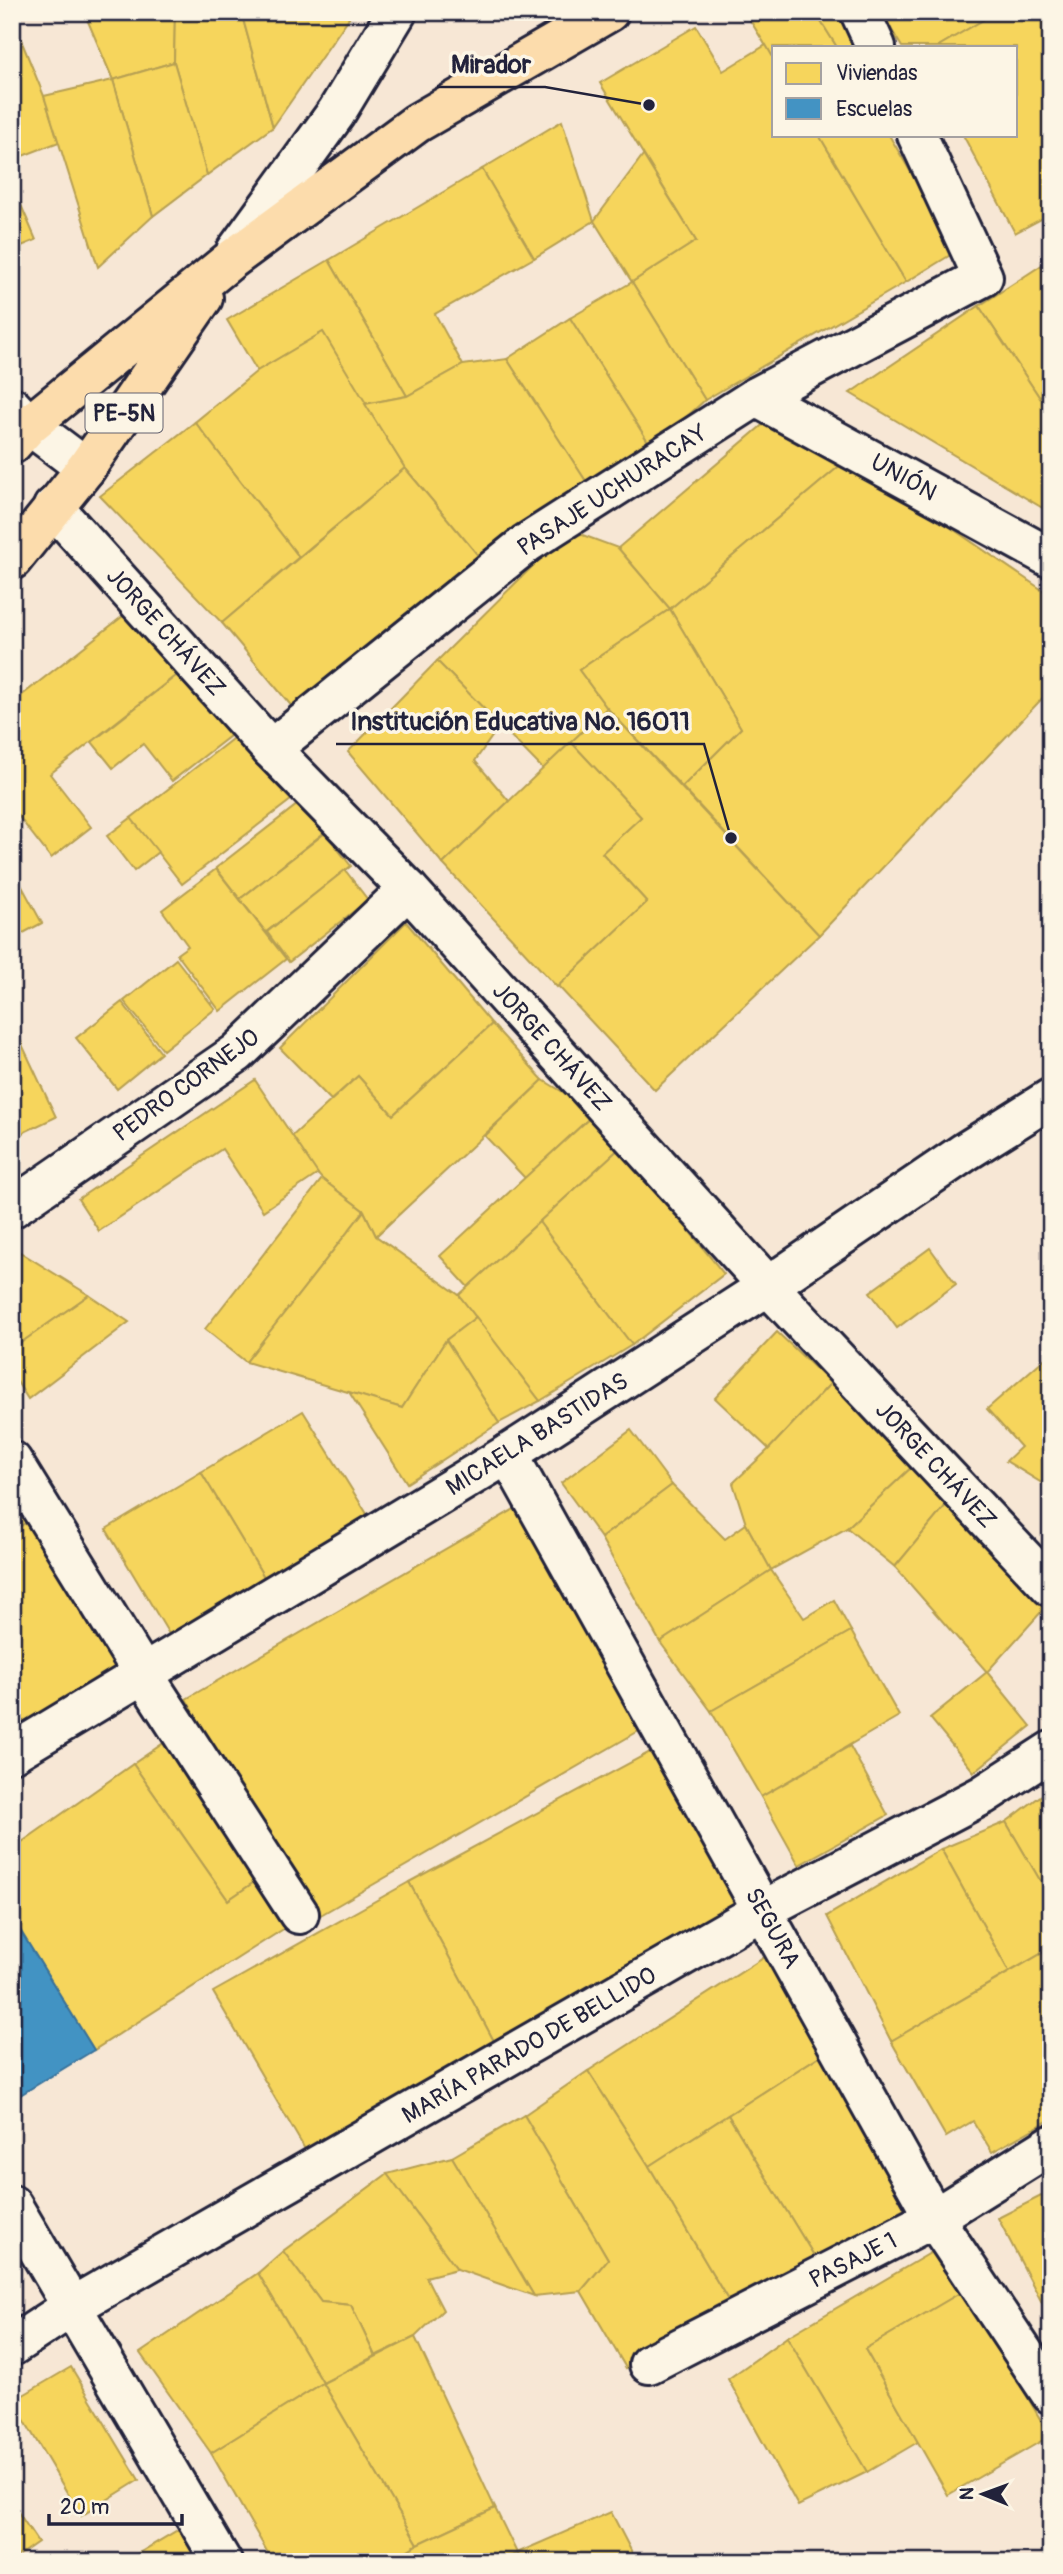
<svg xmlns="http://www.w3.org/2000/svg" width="1063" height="2574" font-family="Pangolin,sans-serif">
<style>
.homes{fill:#f6d55c;stroke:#b69f52;stroke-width:2}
.schools{fill:#4393c3;stroke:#39719a;stroke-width:2}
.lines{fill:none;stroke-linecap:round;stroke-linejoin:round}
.street-casing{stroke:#22223b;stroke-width:44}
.highway-casing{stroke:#22223b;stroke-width:44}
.street{stroke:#fcf5e5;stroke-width:38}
.highway{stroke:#fcdcac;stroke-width:38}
.labels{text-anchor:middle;stroke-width:7;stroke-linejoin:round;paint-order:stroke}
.shield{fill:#fcf5e5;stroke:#63616e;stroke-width:2}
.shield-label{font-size:23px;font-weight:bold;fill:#22223b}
.street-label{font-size:24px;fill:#22223b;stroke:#fcf5e5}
.leader{fill:none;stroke:#22223b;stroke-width:2.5}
.callout-dot{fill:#22223b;stroke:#fcf5e5;stroke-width:2.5}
.callout-label{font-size:26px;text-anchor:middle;font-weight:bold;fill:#22223b;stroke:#fcf5e5;stroke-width:7;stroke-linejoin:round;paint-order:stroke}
</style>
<rect width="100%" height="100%" fill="#f7e7d5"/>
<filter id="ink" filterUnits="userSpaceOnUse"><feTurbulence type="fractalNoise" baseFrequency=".0143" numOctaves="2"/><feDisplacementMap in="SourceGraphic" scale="14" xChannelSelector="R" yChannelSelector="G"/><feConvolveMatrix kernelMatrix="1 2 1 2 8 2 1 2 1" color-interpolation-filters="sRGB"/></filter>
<g filter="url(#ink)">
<g class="homes">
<polygon points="84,12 175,12 174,62 113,80"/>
<polygon points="175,12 241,12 273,127 207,175 174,62"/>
<polygon points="241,12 353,12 273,127"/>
<polygon points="745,12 815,12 837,47 774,47 774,59"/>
<polygon points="815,12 853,12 862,47 837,47"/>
<polygon points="881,12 997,12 937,47 902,47"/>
<polygon points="997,12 1040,12 1051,32 1051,214 1015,233 963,135 1016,135 1016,47 937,47"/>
<polygon points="12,18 44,96 59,142 12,160"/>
<polygon points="696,26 723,71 766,45 774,59 774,135 819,135 906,282 705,400 632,282 696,241 600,83"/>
<polygon points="174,62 207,175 153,216 113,80"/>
<polygon points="113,80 153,216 98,267 44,96"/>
<polygon points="562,121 594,221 534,258 482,169"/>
<polygon points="819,135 889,135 957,251 906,282"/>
<polygon points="643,155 696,241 632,282 594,221"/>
<polygon points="482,169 534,258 435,314 463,365 407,396 329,260"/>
<polygon points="12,184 36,240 12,250"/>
<polygon points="329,260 407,396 365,404 323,332 257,371 227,320"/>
<polygon points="1042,265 1051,279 1051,383 1040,398 979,306"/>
<polygon points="632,282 705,400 652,448 570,318"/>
<polygon points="979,306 1040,398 1051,384 1051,513 850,393"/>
<polygon points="570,318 652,448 591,489 507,359"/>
<polygon points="323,332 405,468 299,557 195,422 257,371"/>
<polygon points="507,359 591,489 481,559 405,468 365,404 407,396 463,365"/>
<polygon points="195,422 299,557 222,623 100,496"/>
<polygon points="766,422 849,458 670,609 618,548"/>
<polygon points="849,458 1051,596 1051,689 819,935 682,787 741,728 670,609"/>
<polygon points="405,468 481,559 299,715 222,623"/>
<polygon points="569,530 618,548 670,609 579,670 607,708 543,769 437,661"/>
<polygon points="132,609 180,672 50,774 91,827 51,858 12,808 12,703"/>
<polygon points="670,609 741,728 682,787 607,708 579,670"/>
<polygon points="437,661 500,725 475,761 509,801 443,864 348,752"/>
<polygon points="181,672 230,736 172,781 143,744 113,768 92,742"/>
<polygon points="607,708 819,935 655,1090 558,986 647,902 602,853 641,817 571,742"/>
<polygon points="245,729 296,796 182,884 131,818"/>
<polygon points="571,742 641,817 602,853 647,902 557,987 443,864"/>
<polygon points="302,801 325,832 240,899 216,868"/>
<polygon points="131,818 158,852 134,871 107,836"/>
<polygon points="325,833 351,866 266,932 240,899"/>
<polygon points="216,869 286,959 220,1011 177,954 188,946 162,910"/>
<polygon points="345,870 368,900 289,962 267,932"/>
<polygon points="18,879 42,923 12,939 12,882"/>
<polygon points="406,922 492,1024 393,1115 358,1076 331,1100 280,1048"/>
<polygon points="176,959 215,1009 163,1050 124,1001"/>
<polygon points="122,1002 161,1053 117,1089 76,1038"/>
<polygon points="12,1023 56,1117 12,1138"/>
<polygon points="492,1024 543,1080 376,1236 364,1211 322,1179 288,1140 358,1076 393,1115"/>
<polygon points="255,1080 318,1174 263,1211 222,1149 99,1231 78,1199"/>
<polygon points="543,1080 596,1112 525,1178 485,1136"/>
<polygon points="593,1115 621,1147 468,1287 440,1256"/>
<polygon points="621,1147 724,1274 632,1345 539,1222"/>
<polygon points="322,1179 364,1211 246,1362 205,1329"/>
<polygon points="364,1211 376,1236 459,1295 476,1317 446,1340 402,1408 246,1362"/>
<polygon points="539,1222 632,1345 540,1401 459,1295"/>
<polygon points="12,1247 89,1295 12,1349"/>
<polygon points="930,1248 956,1284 897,1328 870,1292"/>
<polygon points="89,1295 129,1322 28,1399 12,1374 12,1349"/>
<polygon points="476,1317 540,1401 499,1423 446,1340"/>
<polygon points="777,1332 831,1383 769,1449 715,1398"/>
<polygon points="446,1340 499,1423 407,1483 349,1392 402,1408"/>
<polygon points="1051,1353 1051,1488 1050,1488 1006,1461 1021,1447 987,1409"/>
<polygon points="831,1383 914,1465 847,1528 771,1570 746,1524 733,1483 769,1449"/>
<polygon points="303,1411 372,1522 270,1587 201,1472"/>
<polygon points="631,1430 672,1485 601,1538 561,1483"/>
<polygon points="914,1465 947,1504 895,1567 847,1528"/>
<polygon points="201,1472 270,1587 175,1644 106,1529"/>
<polygon points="672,1485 725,1539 746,1524 771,1570 660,1642 601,1538"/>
<polygon points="12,1495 29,1521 12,1531"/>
<polygon points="947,1504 1051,1601 987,1672 895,1567"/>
<polygon points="518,1507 644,1728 312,1920 186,1699"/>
<polygon points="29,1521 120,1670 12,1737 12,1531"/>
<polygon points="771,1570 804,1618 834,1600 851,1631 711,1711 660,1642"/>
<polygon points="851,1631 899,1716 761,1797 711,1711"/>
<polygon points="987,1672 1031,1726 974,1772 930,1718"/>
<polygon points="171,1738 266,1874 228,1900 133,1764"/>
<polygon points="661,1746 746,1907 495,2043 409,1882"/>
<polygon points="850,1746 888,1815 799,1865 761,1797"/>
<polygon points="133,1764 228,1900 266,1874 296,1921 94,2050 12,1917 12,1849"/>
<polygon points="1051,1788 1051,1899 1006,1822"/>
<polygon points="1006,1822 1051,1899 1051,1948 1009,1972 941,1849"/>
<polygon points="941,1849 1009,1972 891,2041 827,1916"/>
<polygon points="409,1882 495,2043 306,2151 213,1992"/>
<polygon points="1051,1948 1051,2119 992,2152 973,2121 946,2137 891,2041"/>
<polygon points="768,1955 829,2050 649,2166 588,2071"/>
<polygon points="829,2050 913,2204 816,2259 728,2115"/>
<polygon points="588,2071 649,2166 731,2305 626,2368 581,2291 608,2259 524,2115"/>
<polygon points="524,2115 608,2259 581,2291 534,2296 452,2157"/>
<polygon points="728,2115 816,2259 731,2305 649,2166"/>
<polygon points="452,2157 534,2296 457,2269 387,2174"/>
<polygon points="387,2174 457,2269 426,2277 443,2310 415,2337 375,2356 351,2305 321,2302 283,2251"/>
<polygon points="1051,2191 1051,2320 998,2218"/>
<polygon points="937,2249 965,2290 865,2349 918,2442 867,2472 787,2337"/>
<polygon points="283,2251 321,2302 351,2305 375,2356 323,2383 258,2273"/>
<polygon points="258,2273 323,2383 211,2453 140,2353"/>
<polygon points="965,2290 1050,2436 948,2495 865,2349"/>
<polygon points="415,2337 495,2508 418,2544 323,2383"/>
<polygon points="787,2337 867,2472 798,2506 728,2379"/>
<polygon points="71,2367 139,2480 81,2516 13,2401"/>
<polygon points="323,2383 418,2544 389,2562 273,2562 211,2453"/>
<polygon points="12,2503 38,2542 12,2560"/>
<polygon points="495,2508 517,2553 501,2562 389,2562 418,2544"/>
<polygon points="611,2512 637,2562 523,2562 517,2553"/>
<polygon points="181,2528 200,2562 124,2562"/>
</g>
<polygon class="schools" points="12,1917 94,2050 12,2100"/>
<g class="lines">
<defs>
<g id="street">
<polyline points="860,12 876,47"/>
<polyline points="236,251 336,113 397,12"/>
<polyline points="756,397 1051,558"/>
<polyline points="12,407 29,425 86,468"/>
<polyline points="53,507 271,749 408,889 768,1286 1051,1587"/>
<polyline points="271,749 527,543 756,397 983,277 917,135"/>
<polyline points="12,1208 237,1053 408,889"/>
<polyline points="508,1454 934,2218 1051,2394"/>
<polyline points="12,1461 144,1675 299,1914"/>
<polyline points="12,1753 508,1454 768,1286 965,1152 1051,1098"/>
<polyline points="12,2205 222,2562"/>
<polyline points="12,2346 73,2306 763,1910 983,1795 1051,1751"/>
<polyline points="649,2364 934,2218 1051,2145"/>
</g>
<g id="highway">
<polyline points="12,444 29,425 228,262 417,123 609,12"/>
<polyline points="12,560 86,468 203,298"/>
</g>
</defs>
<use href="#street" class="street-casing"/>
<use href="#highway" class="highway-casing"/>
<use href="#street" class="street"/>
<use href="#highway" class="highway"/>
</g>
</g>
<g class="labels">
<rect class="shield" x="85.5" y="393.5" width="77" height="39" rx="5"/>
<g class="shield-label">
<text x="124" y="421">PE-5N</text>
</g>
<g class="street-label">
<text transform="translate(904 477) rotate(29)" y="8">UNIÓN</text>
<text transform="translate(612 490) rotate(-33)" y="8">PASAJE UCHURACAY</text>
<text transform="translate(166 632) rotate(48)" y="8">JORGE CHÁVEZ</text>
<text transform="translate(552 1047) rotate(48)" y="8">JORGE CHÁVEZ</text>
<text transform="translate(186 1085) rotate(-36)" y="8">PEDRO CORNEJO</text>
<text transform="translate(537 1434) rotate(-32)" y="8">MICAELA BASTIDAS</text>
<text transform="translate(936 1465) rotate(47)" y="8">JORGE CHÁVEZ</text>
<text transform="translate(773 1928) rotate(61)" y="8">SEGURA</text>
<text transform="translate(529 2045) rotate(-30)" y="8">MARÍA PARADO DE BELLIDO</text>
<text transform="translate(853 2260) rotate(-27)" y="8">PASAJE 1</text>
</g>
</g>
<path class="leader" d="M649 105L545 87H437M731 838L704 744H336"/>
<g class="callout-dot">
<circle cx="649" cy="105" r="7"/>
<circle cx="731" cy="838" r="7"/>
</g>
<g class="callout-label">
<text x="491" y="73">Mirador</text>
<text x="520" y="730">Institución Educativa No. 16011</text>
</g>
<rect width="1063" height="2574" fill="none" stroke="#fcf5e5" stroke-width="42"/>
<rect x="21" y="21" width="1021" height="2532" fill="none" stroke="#22223b" stroke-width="2.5" filter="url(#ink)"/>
<rect x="772" y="46" width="245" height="91" fill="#fcf5e5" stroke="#a5a1a1" stroke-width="2"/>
<rect x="786" y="63" width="35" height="21" fill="#f6d55c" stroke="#a5a1a1" stroke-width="2"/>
<text x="836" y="80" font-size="21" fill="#22223b">Viviendas</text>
<rect x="786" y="98" width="35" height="21" fill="#4393c3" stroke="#a5a1a1" stroke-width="2"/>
<text x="836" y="116" font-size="21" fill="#22223b">Escuelas</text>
<g transform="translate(983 2494) rotate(271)" stroke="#fcf5e5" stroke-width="5" paint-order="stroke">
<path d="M0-5L12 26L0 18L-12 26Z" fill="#22223b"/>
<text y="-10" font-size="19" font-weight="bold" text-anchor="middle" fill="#22223b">N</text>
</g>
<path d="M49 2514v10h133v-10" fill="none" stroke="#22223b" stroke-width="3.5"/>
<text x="60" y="2514" font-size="21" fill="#22223b" stroke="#fcf5e5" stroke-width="5" paint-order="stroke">20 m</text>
</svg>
